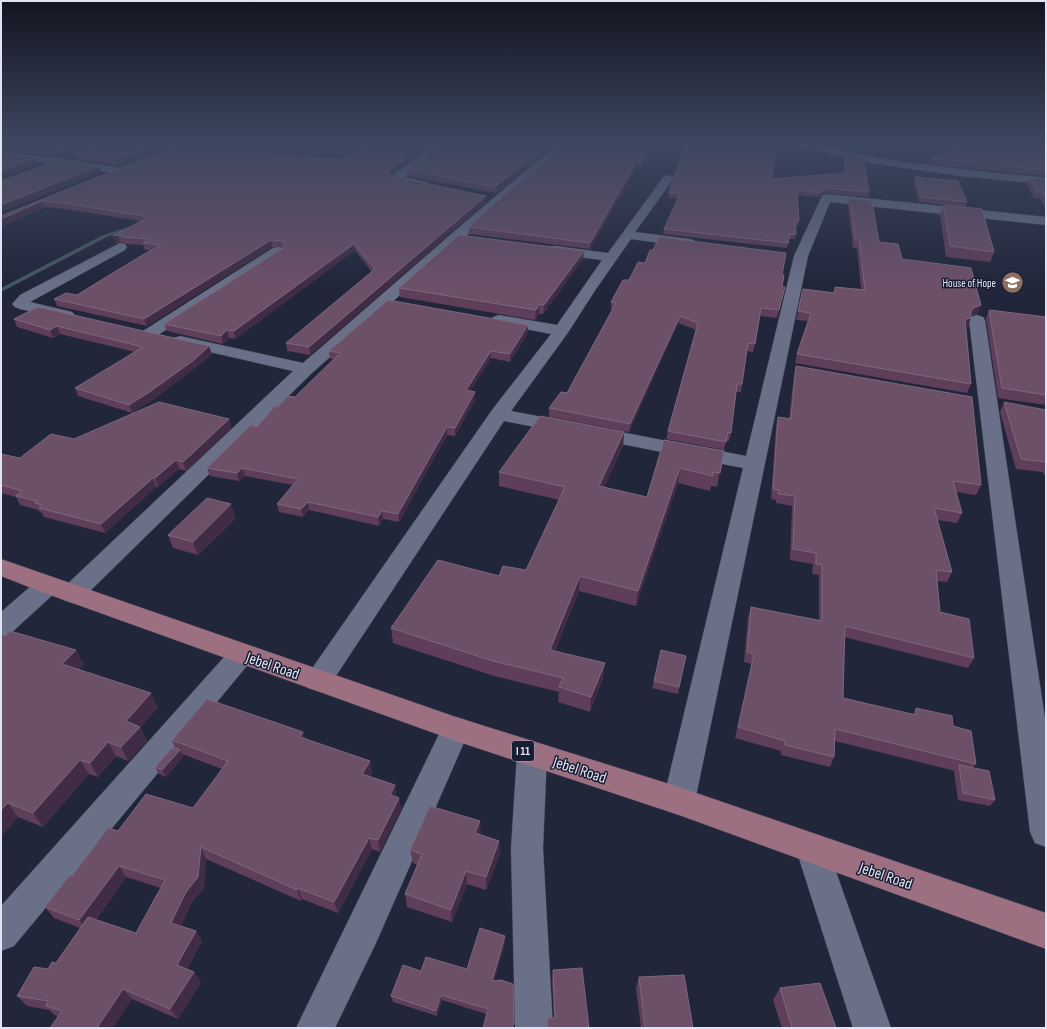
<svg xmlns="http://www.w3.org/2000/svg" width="1047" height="1029" font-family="'Sofia Sans Condensed',sans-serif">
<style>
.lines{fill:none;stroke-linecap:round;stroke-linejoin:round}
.stream{fill:#435960;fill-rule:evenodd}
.street-casing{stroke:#3e4254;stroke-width:1}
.primary-casing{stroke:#3e4254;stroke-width:1}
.street{fill:#697088;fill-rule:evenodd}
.primary{fill:#9c6f81;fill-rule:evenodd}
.wall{fill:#5e3e58;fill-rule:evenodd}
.shaded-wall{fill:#402d45}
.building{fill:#6c5068;stroke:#7e677e}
.labels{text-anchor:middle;stroke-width:3;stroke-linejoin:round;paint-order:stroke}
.far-poi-label{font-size:11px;fill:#e0e4f2;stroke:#181d31;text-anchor:end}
.shield{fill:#181d31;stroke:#a4a8b8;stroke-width:1}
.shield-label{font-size:12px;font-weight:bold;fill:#e0e4f2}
.near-street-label{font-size:16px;fill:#e0e4f2;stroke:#181d31}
</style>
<rect width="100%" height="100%" fill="#21263b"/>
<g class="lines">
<g class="stream">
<polygon points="329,142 333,142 321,151 300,162 297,161 319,149"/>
<polygon points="135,225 139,226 107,237 1,292 1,288 103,235"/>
</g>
<defs>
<g id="street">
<polygon points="438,142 449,142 405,177 426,182 428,184 426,186 422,187 392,180 390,178 392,176"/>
<path d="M561,142H572L502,201L461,241L312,373L81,600L72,603L63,600L60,594L63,588L293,371L174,344L172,341L174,338L180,336L303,363C389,289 473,213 561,142Z"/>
<path d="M785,142C817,142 847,153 878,158C934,167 990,172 1046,178V184L960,176L877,164L790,145Z"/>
<polygon points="1,152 59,158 119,168 124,171 119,174 59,164 1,158"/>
<polygon points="668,175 674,178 635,232 689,239 694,240 696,243 694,246 689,247 631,239 596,289 567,334 511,411 746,456 794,256 822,196 826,194 1046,217 1046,225 830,202 808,256 695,801 690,811 679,815 668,811 663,801 743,468 504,421 328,688 318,691 308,688 304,680 492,410 551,334 493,323 491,320 493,317 499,315 557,325 602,260 555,254 550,253 548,250 550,247 555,246 608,253 664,176"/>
<polygon points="120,243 125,244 127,247 125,250 30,302 72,312 75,315 72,318 67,320 20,309 15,307 12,304 20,295"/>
<polygon points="278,247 283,248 285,251 283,254 155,337 149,339 143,337 141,334 143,331 273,248"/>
<polygon points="977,315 983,317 985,320 1046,725 1046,847 1035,843 1030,832 969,320 971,317"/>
<polygon points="48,576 57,579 60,585 57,591 10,634 1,637 1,612 39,579"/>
<polygon points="242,644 251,647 255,654 251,661 14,946 1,951 1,906 233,647"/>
<polygon points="456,717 466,720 470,729 376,943 335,1028 296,1028 446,720"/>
<polygon points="532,741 543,745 547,754 543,848 553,1028 515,1028 511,848 517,754 521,745"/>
<polygon points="812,833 824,838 828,849 891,1028 853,1028 796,849 800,838"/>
</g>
<polygon id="primary" points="1,559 456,717 679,787 1046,913 1046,949 679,815 456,741 39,591 1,576"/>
</defs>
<use href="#street" class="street-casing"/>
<use href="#primary" class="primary-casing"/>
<use href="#street" class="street"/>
<use href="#primary" class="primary"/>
</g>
<g class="wall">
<polygon points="1,142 95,142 58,156 1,151"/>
<polygon points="176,142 118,165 77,159 75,154"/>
<polygon points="186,142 269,153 391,175 486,202 310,355 287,351 286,343 372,272 355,250 235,339 229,338 223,344 167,331 164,324 282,249 283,247 272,247 147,326 57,306 54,299 77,295 151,250 145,250 143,245 127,244 120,242 116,243 113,236 141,221 65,209 45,207 1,227 1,216"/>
<polygon points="559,142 496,193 408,176 408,170"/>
<polygon points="652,142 641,168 637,166 590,249 469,234 469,227"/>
<polygon points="1046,142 1046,176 929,164 931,158"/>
<polygon points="844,154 869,192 868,197 826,193 819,197 797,195 799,221 798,226 795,226 796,234 795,239 789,239 787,248 663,234 664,229 678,198 668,198 669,193 772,179 845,173 843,158"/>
<polygon points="915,177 967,202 965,207 919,202 914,182"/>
<polygon points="1029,178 1046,179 1046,210 1040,198 1034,198 1027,184"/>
<polygon points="850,198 879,242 902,259 978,314 971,316 968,326 965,327 971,384 967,393 795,363 797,354 808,321 796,320 803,289 833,293 835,287 861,289 857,248 853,248 848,205"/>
<polygon points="943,205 994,252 990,262 946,257 940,215"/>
<polygon points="583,259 543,314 539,314 535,320 400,297 399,288"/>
<polygon points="782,275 782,287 785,287 777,318 760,316 753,352 747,351 741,392 736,392 731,433 729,441 726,441 724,450 666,439 668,431 696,330 678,323 629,432 549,417 549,408 567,393 612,310 611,309 611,302 629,280"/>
<polygon points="38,307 212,354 196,367 154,399 132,413 78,396 75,388 135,352 60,334 53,338 17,327 14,319"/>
<polygon points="989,310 1046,317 1046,405 998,398 986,318"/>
<polygon points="528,332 510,362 491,358 470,391 475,400 455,436 447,435 399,522 383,519 379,526 309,510 303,517 279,512 277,504 293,485 245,476 239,481 210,476 207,468 257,427 278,407 295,397 334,359 330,359 329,351"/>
<polygon points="796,366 981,485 976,495 956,492 962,513 957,523 937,520 952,572 947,582 937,581 940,612 974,658 968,668 844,637 843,698 913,714 916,708 953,726 976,764 973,768 995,800 990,806 958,800 954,772 955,771 835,741 834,757 830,767 781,755 781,751 735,738 752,664 744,662 748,617 751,607 819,620 819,575 812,574 813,564 790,560 792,506 776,503 776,500 771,499 776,427 778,417 789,419 794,375"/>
<polygon points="1004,402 1046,410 1046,479 1043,472 1016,469 1000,412"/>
<polygon points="229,419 231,428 186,471 179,469 158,487 156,487 105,533 44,517 42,513 40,512 38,510 20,505 16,497 1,493 1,454 20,458 74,439"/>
<polygon points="624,432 623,446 604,487 647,497 664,440 724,451 717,487 711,486 710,491 678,483 636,606 579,591 555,651 605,663 603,678 590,712 558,702 559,692 494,676 393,643 391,628 499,576 526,570 559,500 499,486 499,472"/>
<polygon points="236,518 198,555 173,548 168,535"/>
<polygon points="1,640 84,664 79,669 158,707 140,728 147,741 128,761 116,756 98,777 89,774 43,827 18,817 1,836"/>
<polygon points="686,656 678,694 652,688 654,681"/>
<path d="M303,732L305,739L372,772L370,777L397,797L399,798L401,809L380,852L372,849L338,913L302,899L301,901L206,859L204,888L192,902L181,926L196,931L202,941L187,969L201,982L178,1019L132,999L58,1017L56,1016L49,1010L27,1006L17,996L56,963L80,928L54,918L45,907L72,876L118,831L193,808L222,769L182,754L183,757L166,777L159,774L155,767L175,748L172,740ZM126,877L161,888L136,933L96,920Z"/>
<polygon points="481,834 481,835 499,841 500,854 486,890 467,884 452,922 407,907 405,894 418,865 413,863 410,850"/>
<polygon points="505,936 505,943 494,981 486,1014 442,1000 437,1016 393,1002 391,996 467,969"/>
<polygon points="553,970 589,1028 547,1028 547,1018 554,1018 552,982"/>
<polygon points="639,977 693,1028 641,1028 636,988"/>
<polygon points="780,988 836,1028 782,1028 773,1000"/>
</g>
<g class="shaded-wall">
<polygon points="79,142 95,142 58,156 56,151"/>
<polygon points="161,142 176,142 118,165 116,160"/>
<polygon points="278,142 289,142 261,157 260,152"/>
<polygon points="428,142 435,142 391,175 389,179 388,173 391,169"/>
<polygon points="552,142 559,142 496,193 495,187"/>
<polygon points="650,142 652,142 641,168 641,163"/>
<polygon points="36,158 38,164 1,177 1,171"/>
<polygon points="637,161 637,166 590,249 590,243"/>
<polygon points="99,166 101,172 1,212 1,205"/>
<polygon points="827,188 826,193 819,197 820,193"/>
<polygon points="486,196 486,202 310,355 309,347"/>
<polygon points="42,201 45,207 1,227 1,219"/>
<polygon points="118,235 120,242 116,243 113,236"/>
<polygon points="271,240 272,247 147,326 144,319"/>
<polygon points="354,244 355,250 235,339 234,331"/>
<polygon points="584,251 583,259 543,314 544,305"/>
<polygon points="539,304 539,314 535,320 536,310"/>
<polygon points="981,305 978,314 970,316 971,318 968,326 961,327 965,319 971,312 973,308"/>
<polygon points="680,316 678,323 629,432 630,424"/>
<polygon points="528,325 528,332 510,362 510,354"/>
<polygon points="57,326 60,334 53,338 50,330"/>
<polygon points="227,330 229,338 223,344 221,336"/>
<polygon points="209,346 212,354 196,367 154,399 132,413 129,405"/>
<polygon points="491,351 491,358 466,398 466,390"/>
<polygon points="475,392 475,400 455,436 455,428"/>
<polygon points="229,419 231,428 186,471 183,462"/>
<polygon points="447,427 447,435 399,522 398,514"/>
<polygon points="624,432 623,446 598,501 599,486"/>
<polygon points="176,460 179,469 158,487 155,478"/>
<polygon points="242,468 245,476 239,481 237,473"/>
<polygon points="680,468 678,483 636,606 638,591"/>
<polygon points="153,478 156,487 105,533 101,524"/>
<polygon points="308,502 309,510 303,517 301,509"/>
<polygon points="231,504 236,518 198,555 193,542"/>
<polygon points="382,511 383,519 379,526 378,517"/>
<polygon points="580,576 579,591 550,665 550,650"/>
<polygon points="76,650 84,664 70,678 62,664"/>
<polygon points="605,663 603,678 590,712 591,697"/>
<polygon points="151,693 158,707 140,728 147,741 128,761 121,747 126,721"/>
<polygon points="303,732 306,744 300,737"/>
<polygon points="108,742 116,756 98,777 90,763"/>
<polygon points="180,750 183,757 166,777 162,770"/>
<polygon points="80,760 89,774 43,827 33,813"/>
<polygon points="370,761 372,772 365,786 362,774"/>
<polygon points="395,785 397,797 392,806 390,795"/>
<polygon points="399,798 401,809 380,852 378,840"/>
<polygon points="8,803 18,817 1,836 1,810"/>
<polygon points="480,821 481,834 476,846 475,833"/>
<polygon points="369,838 372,849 338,913 334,902"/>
<polygon points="499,841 500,854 486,890 486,877"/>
<polygon points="201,847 206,859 204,888 192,902 178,933 171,923"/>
<polygon points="119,866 126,877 88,931 79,920"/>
<polygon points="466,871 467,884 452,922 451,910"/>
<polygon points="298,888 302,899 301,901 297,890"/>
<polygon points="196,931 202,941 184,975 177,965"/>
<polygon points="505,936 505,943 492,987 492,981"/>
<polygon points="194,972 201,982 178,1019 170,1009"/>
<polygon points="123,989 132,999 113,1028 97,1028"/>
<polygon points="441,995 442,1000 437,1016 436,1011"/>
</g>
<g class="building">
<polygon points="1,142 79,142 56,151 1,145"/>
<polygon points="105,142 161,142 116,160 75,154"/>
<polygon points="186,142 278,142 260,152 340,160 372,142 428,142 391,169 388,173 391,176 486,196 309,347 286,343 375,269 354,244 234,331 227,330 221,336 164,324 282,249 285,245 283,241 271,240 144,319 54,299 66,293 77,295 139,257 161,245 143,243 150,239 124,237 118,235 113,236 149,217 63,203 42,201 1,219 1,216"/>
<polygon points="444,142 552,142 495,187 408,170"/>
<polygon points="568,142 650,142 641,163 637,161 590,243 469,227 503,196"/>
<polygon points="686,142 777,142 772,179 846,173 844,154 863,158 869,192 827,188 820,193 797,190 799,221 795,221 796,234 790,234 788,243 664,229 680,194 669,193"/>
<polygon points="965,142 1046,142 1046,170 931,158"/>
<polygon points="1,154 36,158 1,171"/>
<polygon points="58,160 99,166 1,205 1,181"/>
<polygon points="915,177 958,181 967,202 921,197"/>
<polygon points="1029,178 1046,179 1046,199 1043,192 1037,192"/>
<polygon points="850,198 872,201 879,242 898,244 902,259 971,268 981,305 973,308 971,312 971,318 965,319 971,384 797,354 811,313 798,311 803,289 835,293 835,287 865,290 859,240 855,240"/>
<polygon points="943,205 982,209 994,252 950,246"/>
<polygon points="459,235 584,251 544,305 539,304 536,310 399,288"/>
<polygon points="659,237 786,253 782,275 784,275 782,287 785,287 779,310 761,308 755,344 748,343 742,384 737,384 731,433 728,432 726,442 668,431 698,323 680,316 630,424 549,408 561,392 567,393 616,303 611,302 623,280 629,280 638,262 645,263 650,250 653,250"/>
<polygon points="388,300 528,325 510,354 491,351 466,390 475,392 455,428 447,427 398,514 382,511 378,517 308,502 301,509 277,504 298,479 242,468 237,473 207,468 251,425 257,427 275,406 278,407 288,396 295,397 340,353 329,351"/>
<polygon points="38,307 209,346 194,360 151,391 129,405 75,388 143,347 57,326 50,330 14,319"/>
<polygon points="989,310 1046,317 1046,395 1002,388"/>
<polygon points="796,366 972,397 981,485 953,481 962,513 934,508 952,572 936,570 940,612 969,619 974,658 845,626 843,698 916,715 916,708 952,716 953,726 971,731 976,764 835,729 834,757 785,745 785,741 738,727 754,654 747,652 751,607 822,621 822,565 816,564 816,553 793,549 795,496 778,494 778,490 773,489 778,417 791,419"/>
<polygon points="159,402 229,419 183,462 176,460 155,478 153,478 101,524 39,508 42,505 35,503 37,501 16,496 22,491 1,485 1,454 20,458 51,434 74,439"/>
<polygon points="1004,402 1046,410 1046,462 1021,459"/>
<polygon points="540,416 624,432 599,486 647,497 664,440 724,451 720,473 713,472 713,476 680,468 638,591 580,576 550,650 605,663 591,697 559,687 563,678 493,661 391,628 438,560 499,576 503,566 526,570 565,487 499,472"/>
<polygon points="207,498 231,504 193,542 168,535"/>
<polygon points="10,631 76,650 62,664 151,693 126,721 140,727 121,747 108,742 90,763 80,760 33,813 8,803 1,810 1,640"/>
<polygon points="661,650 686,656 679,687 654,681"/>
<polygon points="207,699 303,732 300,737 370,761 362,774 395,785 390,795 399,798 378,840 369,838 334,902 298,888 297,890 201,847 198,877 186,892 171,923 196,931 177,965 194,972 170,1009 123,989 97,1028 50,1028 62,1011 46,1006 48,1001 17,996 34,967 48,969 52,962 56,963 88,917 136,933 165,880 119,866 79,920 45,907 70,875 72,876 108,828 118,831 146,794 193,808 228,761 172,740"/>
<polygon points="173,747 180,750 162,770 155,767"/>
<polygon points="959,765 989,771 995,800 963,793"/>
<polygon points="430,806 480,821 475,833 499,841 486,877 466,871 451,910 405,894 422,854 410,850"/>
<polygon points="480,928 505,936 492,981 501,980 513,984 514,1023 512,1028 483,1028 488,1009 441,995 436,1011 391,996 403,965 421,971 426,957 467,969"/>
<polygon points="582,968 589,1028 548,1028 547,1018 554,1018 555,1017 553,970"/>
<polygon points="684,975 693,1028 645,1028 639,977"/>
<polygon points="820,983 836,1028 792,1028 780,988"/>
</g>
<linearGradient id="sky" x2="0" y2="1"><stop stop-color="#121520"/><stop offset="0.5" stop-color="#3d4760"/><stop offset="1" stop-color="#3d4760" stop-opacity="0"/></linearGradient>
<rect width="1047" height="286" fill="url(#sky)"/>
<defs>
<symbol id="school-disc" viewBox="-11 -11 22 22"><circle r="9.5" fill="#8d6e63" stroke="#181d31"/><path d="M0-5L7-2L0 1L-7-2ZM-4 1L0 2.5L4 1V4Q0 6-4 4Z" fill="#fff"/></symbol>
</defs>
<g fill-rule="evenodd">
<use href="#school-disc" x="1000" y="270" width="25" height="25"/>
</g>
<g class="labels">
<g class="far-poi-label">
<text x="996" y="287">House of Hope</text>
</g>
<rect class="shield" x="512" y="741" width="22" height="20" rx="3"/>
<g class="shield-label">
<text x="523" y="755">I 11</text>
</g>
<g class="near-street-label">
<text transform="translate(273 665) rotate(19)" y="6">Jebel Road</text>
<text transform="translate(580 769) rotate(18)" y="6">Jebel Road</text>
<text transform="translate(886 875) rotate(19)" y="6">Jebel Road</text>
</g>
</g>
<rect width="1047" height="1029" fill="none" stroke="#e0e4f2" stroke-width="4"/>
</svg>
